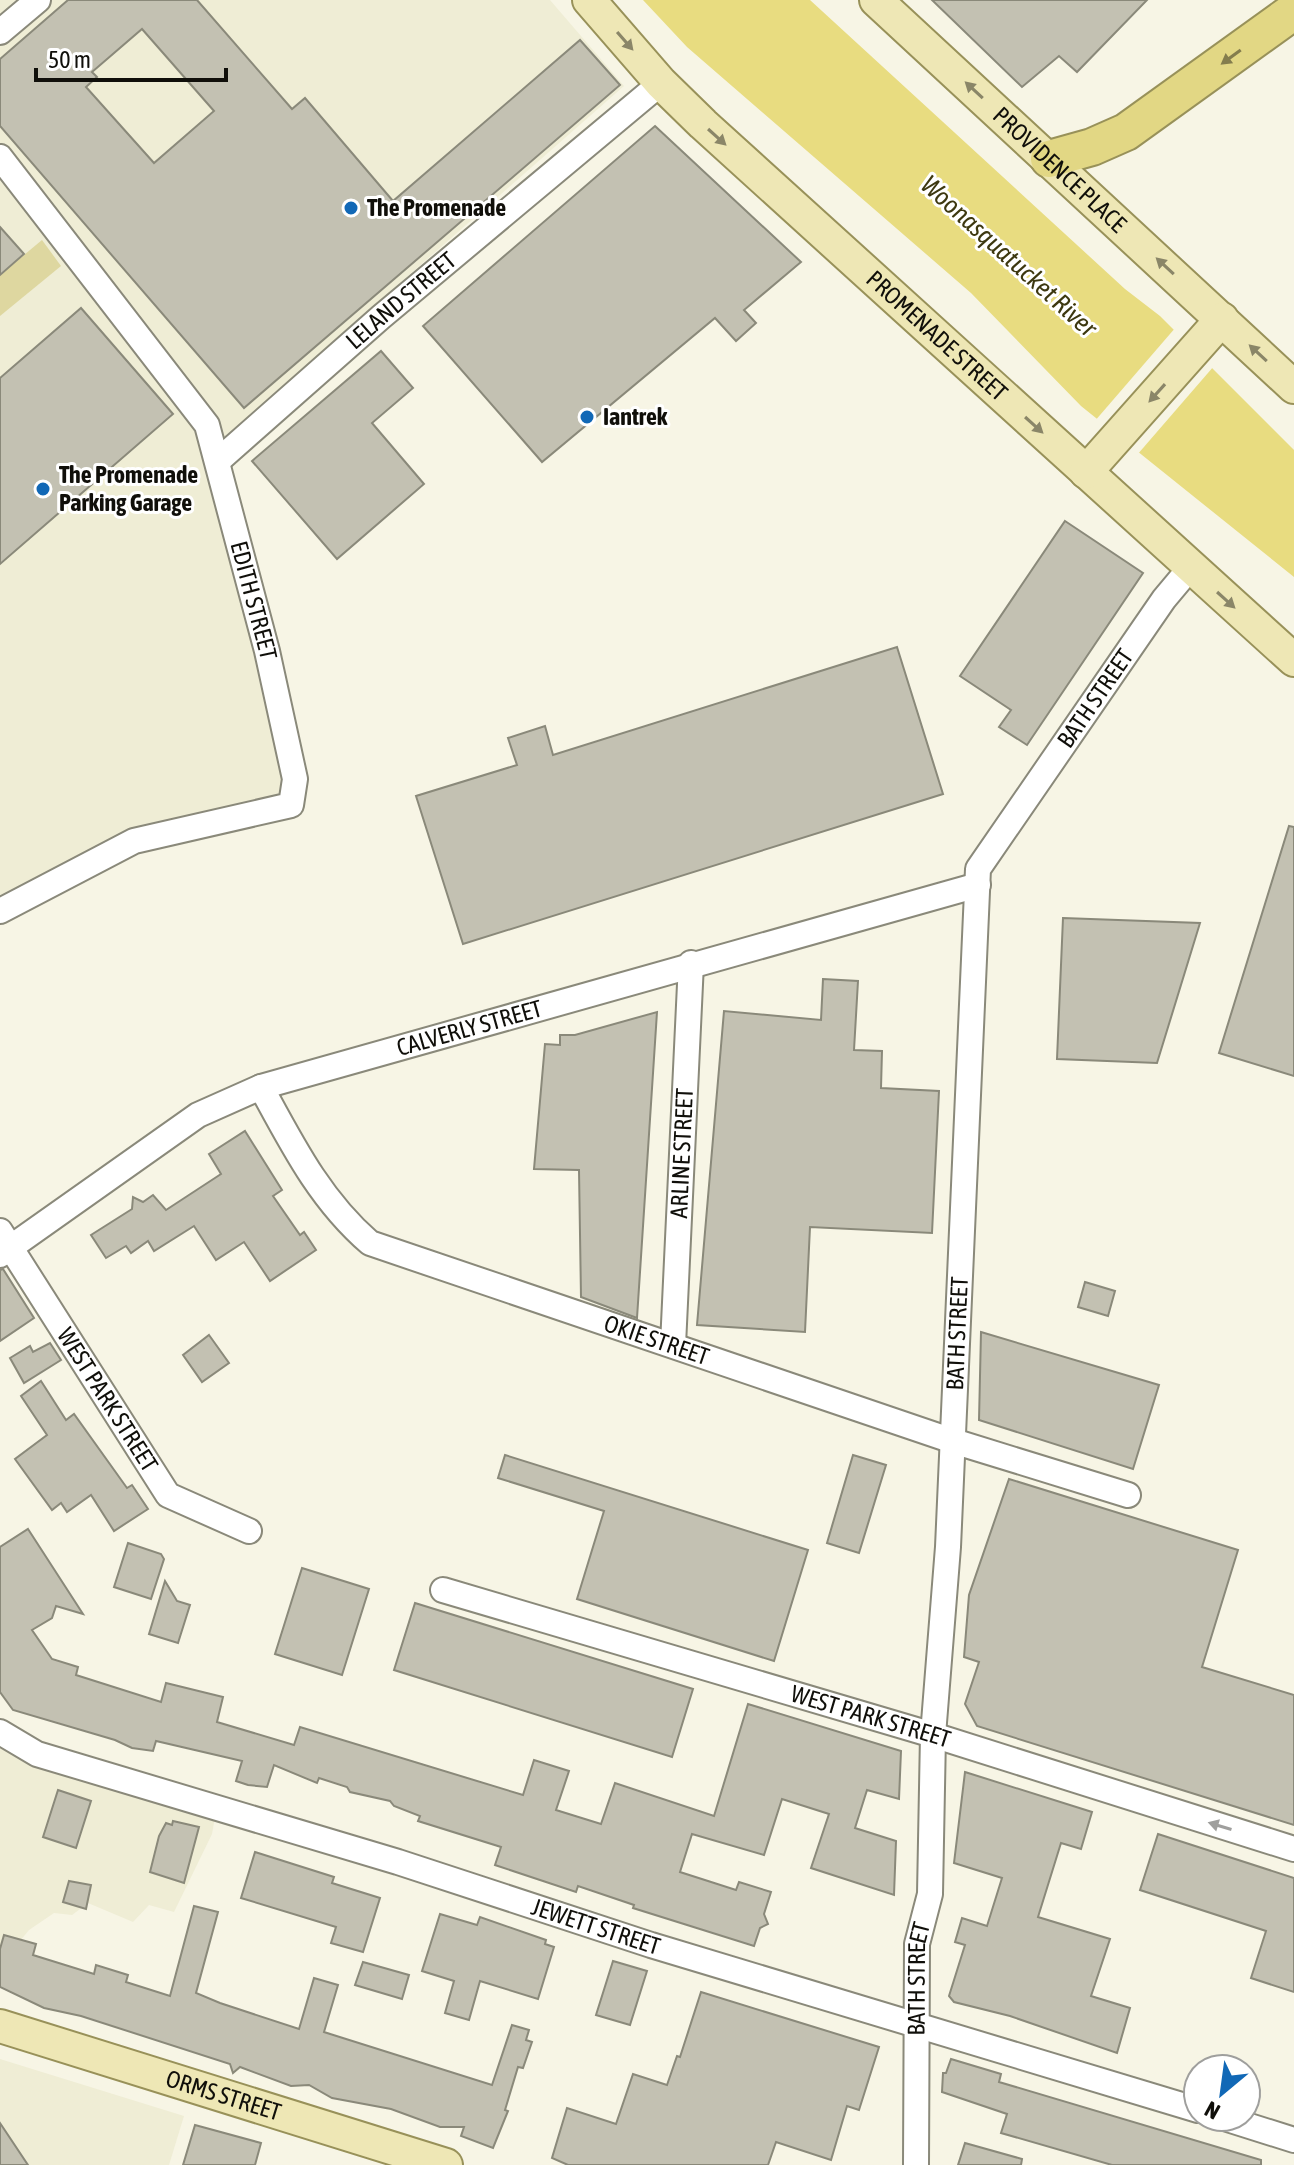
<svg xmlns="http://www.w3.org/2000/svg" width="1294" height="2165" font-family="'Asap Condensed',sans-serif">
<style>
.built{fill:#efedd5}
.green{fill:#ded7a0}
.water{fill:#e8dc80}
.pier{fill:#f7f5e5}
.building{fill:#c3c1b2;stroke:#8a897a;stroke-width:2;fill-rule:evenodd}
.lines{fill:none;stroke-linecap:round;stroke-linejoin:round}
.minor-casing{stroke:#8a897a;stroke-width:28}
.major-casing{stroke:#989159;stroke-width:36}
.highway-casing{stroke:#989159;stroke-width:40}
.minor{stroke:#fff;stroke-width:24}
.major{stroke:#eee7b5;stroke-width:32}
.highway{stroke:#e2d784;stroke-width:36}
.oneway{fill:#8a8668}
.oneway2{fill:#847d4d}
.oneway3{fill:#9f9f9d}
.poi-dot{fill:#1168b6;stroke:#fff;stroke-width:3}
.labels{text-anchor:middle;stroke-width:6;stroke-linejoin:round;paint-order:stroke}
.street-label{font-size:24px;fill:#100f0a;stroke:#fff}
.poi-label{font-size:24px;font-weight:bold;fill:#100f0a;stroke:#fff;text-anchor:start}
.water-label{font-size:26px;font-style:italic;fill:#3d3810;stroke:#fff}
</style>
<rect width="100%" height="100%" fill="#f7f5e5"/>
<g class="built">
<polygon points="0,0 550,0 624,86 225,437 300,768 298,793 110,839 0,911"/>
<polygon points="0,1724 8,1736 217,1806 212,1834 174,1912 149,1905 133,1922 88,1903 72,1915 54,1913 29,1930 0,1965"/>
<polygon points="0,2059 184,2116 169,2165 0,2165"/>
</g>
<polygon class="green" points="42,240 61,266 0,316 0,275"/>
<polygon class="water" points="643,0 810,0 1125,289 1160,316 1294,450 1294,577 1081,406 971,293 687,47"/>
<polygon class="pier" points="1176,327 1214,366 1137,455 1094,422"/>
<g class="building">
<path d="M68,0H197L292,109L305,98L393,201L580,40L620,85L244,408L0,126V59ZM142,29L214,111L154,163L86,87L97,77L92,72Z"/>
<polygon points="932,0 1147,0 1077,72 1059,56 1022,87"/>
<polygon points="655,126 801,262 744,310 756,323 736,341 715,318 542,462 423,326"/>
<polygon points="0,227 24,254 0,275"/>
<polygon points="81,308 173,414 0,564 0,378"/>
<polygon points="381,351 413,388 372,423 424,484 337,559 252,461"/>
<polygon points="1065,521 1143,573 1027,745 999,727 1011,710 960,676"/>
<polygon points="897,647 943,794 463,944 416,796 517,765 508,738 545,726 553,755"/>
<polygon points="1289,826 1294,827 1294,1076 1219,1053"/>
<polygon points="1063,918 1200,923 1157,1063 1057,1059"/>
<polygon points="823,979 858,981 854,1050 882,1051 881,1088 939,1091 932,1233 810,1227 805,1332 697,1325 724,1011 821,1020"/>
<polygon points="657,1012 637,1318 581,1297 579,1170 534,1169 545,1044 560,1045 560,1035 575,1035"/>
<polygon points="245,1131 282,1190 273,1196 300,1235 304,1232 316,1250 270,1281 244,1242 216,1260 194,1226 154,1251 148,1241 131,1253 126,1246 106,1258 91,1235 132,1209 133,1197 143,1202 153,1195 166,1210 221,1174 209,1154"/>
<polygon points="3,1269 34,1318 0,1341 0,1270"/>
<polygon points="1085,1282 1115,1291 1108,1316 1078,1307"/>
<polygon points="981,1332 1159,1385 1133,1469 979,1420"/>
<polygon points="209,1335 229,1363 202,1382 183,1355"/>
<polygon points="50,1343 61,1360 24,1383 10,1358 30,1346 33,1352"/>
<polygon points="41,1381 66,1420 74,1414 127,1488 132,1485 148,1509 114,1531 91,1495 67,1512 61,1503 52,1510 15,1459 47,1435 21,1396"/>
<polygon points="505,1455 808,1550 774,1661 577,1599 604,1511 498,1478"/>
<polygon points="853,1455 886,1465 859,1553 827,1543"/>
<polygon points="1009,1479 1238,1550 1202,1667 1294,1695 1294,1825 977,1726 965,1704 979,1662 964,1657 969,1595"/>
<polygon points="28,1529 83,1614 56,1606 52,1618 32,1630 52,1659 78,1667 76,1675 161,1702 166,1683 223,1697 217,1722 294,1745 300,1727 523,1795 534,1760 569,1771 556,1810 601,1824 615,1783 714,1816 748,1704 901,1751 899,1799 867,1790 855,1828 896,1841 894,1895 811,1868 829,1814 782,1799 764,1855 692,1834 680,1872 736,1890 739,1882 771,1892 764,1914 768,1924 760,1928 754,1946 633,1908 634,1905 578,1886 576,1892 495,1865 501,1847 418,1821 420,1816 394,1806 390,1801 350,1792 347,1787 319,1778 317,1783 274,1765 267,1787 248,1785 236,1781 242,1761 156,1741 153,1751 132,1748 115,1740 13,1710 0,1692 0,1547"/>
<polygon points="128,1543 161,1554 164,1559 151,1599 114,1587"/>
<polygon points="302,1568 369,1589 342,1675 275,1654"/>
<polygon points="165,1581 177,1601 190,1605 178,1643 149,1634"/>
<polygon points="415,1603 693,1689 672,1757 394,1670"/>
<polygon points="965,1772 1092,1812 1081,1849 1061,1843 1038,1917 1110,1939 1091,1996 1130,2008 1117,2053 1010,2016 954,2002 949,1996 965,1945 955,1942 962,1918 987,1926 1002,1878 954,1863"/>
<polygon points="58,1790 91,1801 76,1848 43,1837"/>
<polygon points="173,1821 199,1827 184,1883 150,1872 159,1836 166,1823 172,1825"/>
<polygon points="1158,1834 1294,1878 1294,1992 1251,1978 1266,1931 1140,1890"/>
<polygon points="255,1852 334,1877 332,1883 380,1898 363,1952 331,1943 336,1927 241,1898"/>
<polygon points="69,1881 91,1885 86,1909 63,1902"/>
<polygon points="194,1906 218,1912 196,1993 220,2003 299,2029 314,1978 338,1985 324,2032 492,2085 512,2025 529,2030 526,2040 532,2042 523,2068 518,2067 505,2110 508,2111 493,2148 461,2136 464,2127 440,2127 391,2109 332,2098 309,2085 291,2086 240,2067 233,2073 230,2064 81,2016 44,2008 0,1987 0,1949 4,1935 36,1944 33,1955 94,1974 96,1965 128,1975 126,1982 170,1996"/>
<polygon points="440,1914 477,1925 480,1917 546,1940 545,1944 554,1947 538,1999 480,1981 469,2020 445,2013 454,1981 422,1971"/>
<polygon points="613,1961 647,1971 630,2025 596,2015"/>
<polygon points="363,1962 409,1975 402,1999 355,1985"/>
<polygon points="701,1992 879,2047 859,2110 847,2106 831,2160 776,2142 768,2165 568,2165 552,2158 567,2108 616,2124 633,2074 667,2085 677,2056 680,2057"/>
<polygon points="951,2059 1001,2074 999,2082 1261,2160 1261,2165 1112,2165 1001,2133 1007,2114 942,2092 943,2073 946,2073"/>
<polygon points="0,2123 28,2165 0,2165"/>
<polygon points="195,2125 261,2143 255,2165 183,2165"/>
<polygon points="965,2143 1022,2159 1021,2165 958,2165"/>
</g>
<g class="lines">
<defs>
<g id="minor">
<polyline points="0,32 38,0"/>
<path id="s1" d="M0,157L207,425L267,651L295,779L291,805L134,841L0,911"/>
<path id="s2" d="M219,460L381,317L661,83"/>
<path id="s3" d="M261,1087C292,1144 320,1200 370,1243L953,1441L1128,1495"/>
<path id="s4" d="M0,1231L168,1495L249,1531"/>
<path id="s5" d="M0,1255L198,1115L261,1087L978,885"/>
<path id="s6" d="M673,1345L691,963"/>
<path id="s7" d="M443,1590L933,1735L1294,1849"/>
<path id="s8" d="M0,1732L37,1754L398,1862L651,1945L1198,2110"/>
<polyline points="1221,2117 1294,2140"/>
<path id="s9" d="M916,2165L917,1944L930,1894L933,1735L948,1547L978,869L1164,599L1190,568"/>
</g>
<g id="major">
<path id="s10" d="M589,0L661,83L703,124L1294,660"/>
<path id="s11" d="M876,0L1294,387"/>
<polyline points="1086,472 1222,319"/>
<path id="s12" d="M0,2026L446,2165"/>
</g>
<polyline id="highway" points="1049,159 1092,147 1126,132 1294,11"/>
</defs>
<use href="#minor" class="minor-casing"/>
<use href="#major" class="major-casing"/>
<use href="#highway" class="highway-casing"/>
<use href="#minor" class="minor"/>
<use href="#major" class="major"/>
<use href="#highway" class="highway"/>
</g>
<defs><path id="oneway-solid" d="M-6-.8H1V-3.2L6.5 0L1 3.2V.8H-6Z" transform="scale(2)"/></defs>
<g class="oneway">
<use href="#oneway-solid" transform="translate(625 41) rotate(49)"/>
<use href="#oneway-solid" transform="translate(974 90) rotate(-137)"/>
<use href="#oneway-solid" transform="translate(717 137) rotate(42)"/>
<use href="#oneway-solid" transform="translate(1165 266) rotate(-137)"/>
<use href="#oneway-solid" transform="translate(1258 353) rotate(-137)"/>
<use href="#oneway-solid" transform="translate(1157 393) rotate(132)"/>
<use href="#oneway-solid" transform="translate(1034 425) rotate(42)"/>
<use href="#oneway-solid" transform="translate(1226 600) rotate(42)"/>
</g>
<use class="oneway2" href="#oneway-solid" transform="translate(1231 57) rotate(144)"/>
<use class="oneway3" href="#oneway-solid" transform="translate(1220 1826) rotate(-163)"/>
<g class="poi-dot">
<circle cx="351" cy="208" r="8"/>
<circle cx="587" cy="417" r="8"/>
<circle cx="43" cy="489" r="8"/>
</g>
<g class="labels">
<g class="street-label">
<text dy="8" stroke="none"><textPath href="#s11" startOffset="250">PROVIDENCE PLACE</textPath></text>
<text dy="8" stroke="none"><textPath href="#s2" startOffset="242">LELAND STREET</textPath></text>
<text dy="8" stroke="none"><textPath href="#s10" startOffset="484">PROMENADE STREET</textPath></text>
<text dy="8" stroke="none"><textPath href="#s1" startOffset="520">EDITH STREET</textPath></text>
<text dy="8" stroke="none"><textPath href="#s9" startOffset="1506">BATH STREET</textPath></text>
<text dy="8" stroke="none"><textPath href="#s5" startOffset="528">CALVERLY STREET</textPath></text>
<text dy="8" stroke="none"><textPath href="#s6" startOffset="192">ARLINE STREET</textPath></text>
<text dy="8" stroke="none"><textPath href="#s9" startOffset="834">BATH STREET</textPath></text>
<text dy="8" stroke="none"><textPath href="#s3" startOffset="494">OKIE STREET</textPath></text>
<text dy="8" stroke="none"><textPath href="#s4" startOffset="200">WEST PARK STREET</textPath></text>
<text dy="8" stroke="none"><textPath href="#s7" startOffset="446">WEST PARK STREET</textPath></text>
<text dy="8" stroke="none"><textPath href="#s8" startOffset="628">JEWETT STREET</textPath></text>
<text dy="8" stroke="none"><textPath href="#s9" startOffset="186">BATH STREET</textPath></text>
<text dy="8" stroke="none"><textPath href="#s12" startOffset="234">ORMS STREET</textPath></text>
</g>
<g class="poi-label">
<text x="367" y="216">The Promenade</text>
<text x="603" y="425">Iantrek</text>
<text x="59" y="483">The Promenade<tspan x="59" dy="28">Parking Garage</tspan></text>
</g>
<g class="water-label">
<text transform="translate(1009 256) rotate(42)" y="9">Woonasquatucket River</text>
</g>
</g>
<g transform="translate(1222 2093) rotate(209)"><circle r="38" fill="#ffffff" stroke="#9f9f9d" stroke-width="2"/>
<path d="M0-6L14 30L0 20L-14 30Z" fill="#1168b6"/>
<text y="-12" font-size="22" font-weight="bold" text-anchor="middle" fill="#100f0a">N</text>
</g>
<path d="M36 68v12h190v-12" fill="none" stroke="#100f0a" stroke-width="4"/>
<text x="48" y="68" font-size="24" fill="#100f0a" stroke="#ffffff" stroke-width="6" paint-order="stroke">50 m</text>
</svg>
